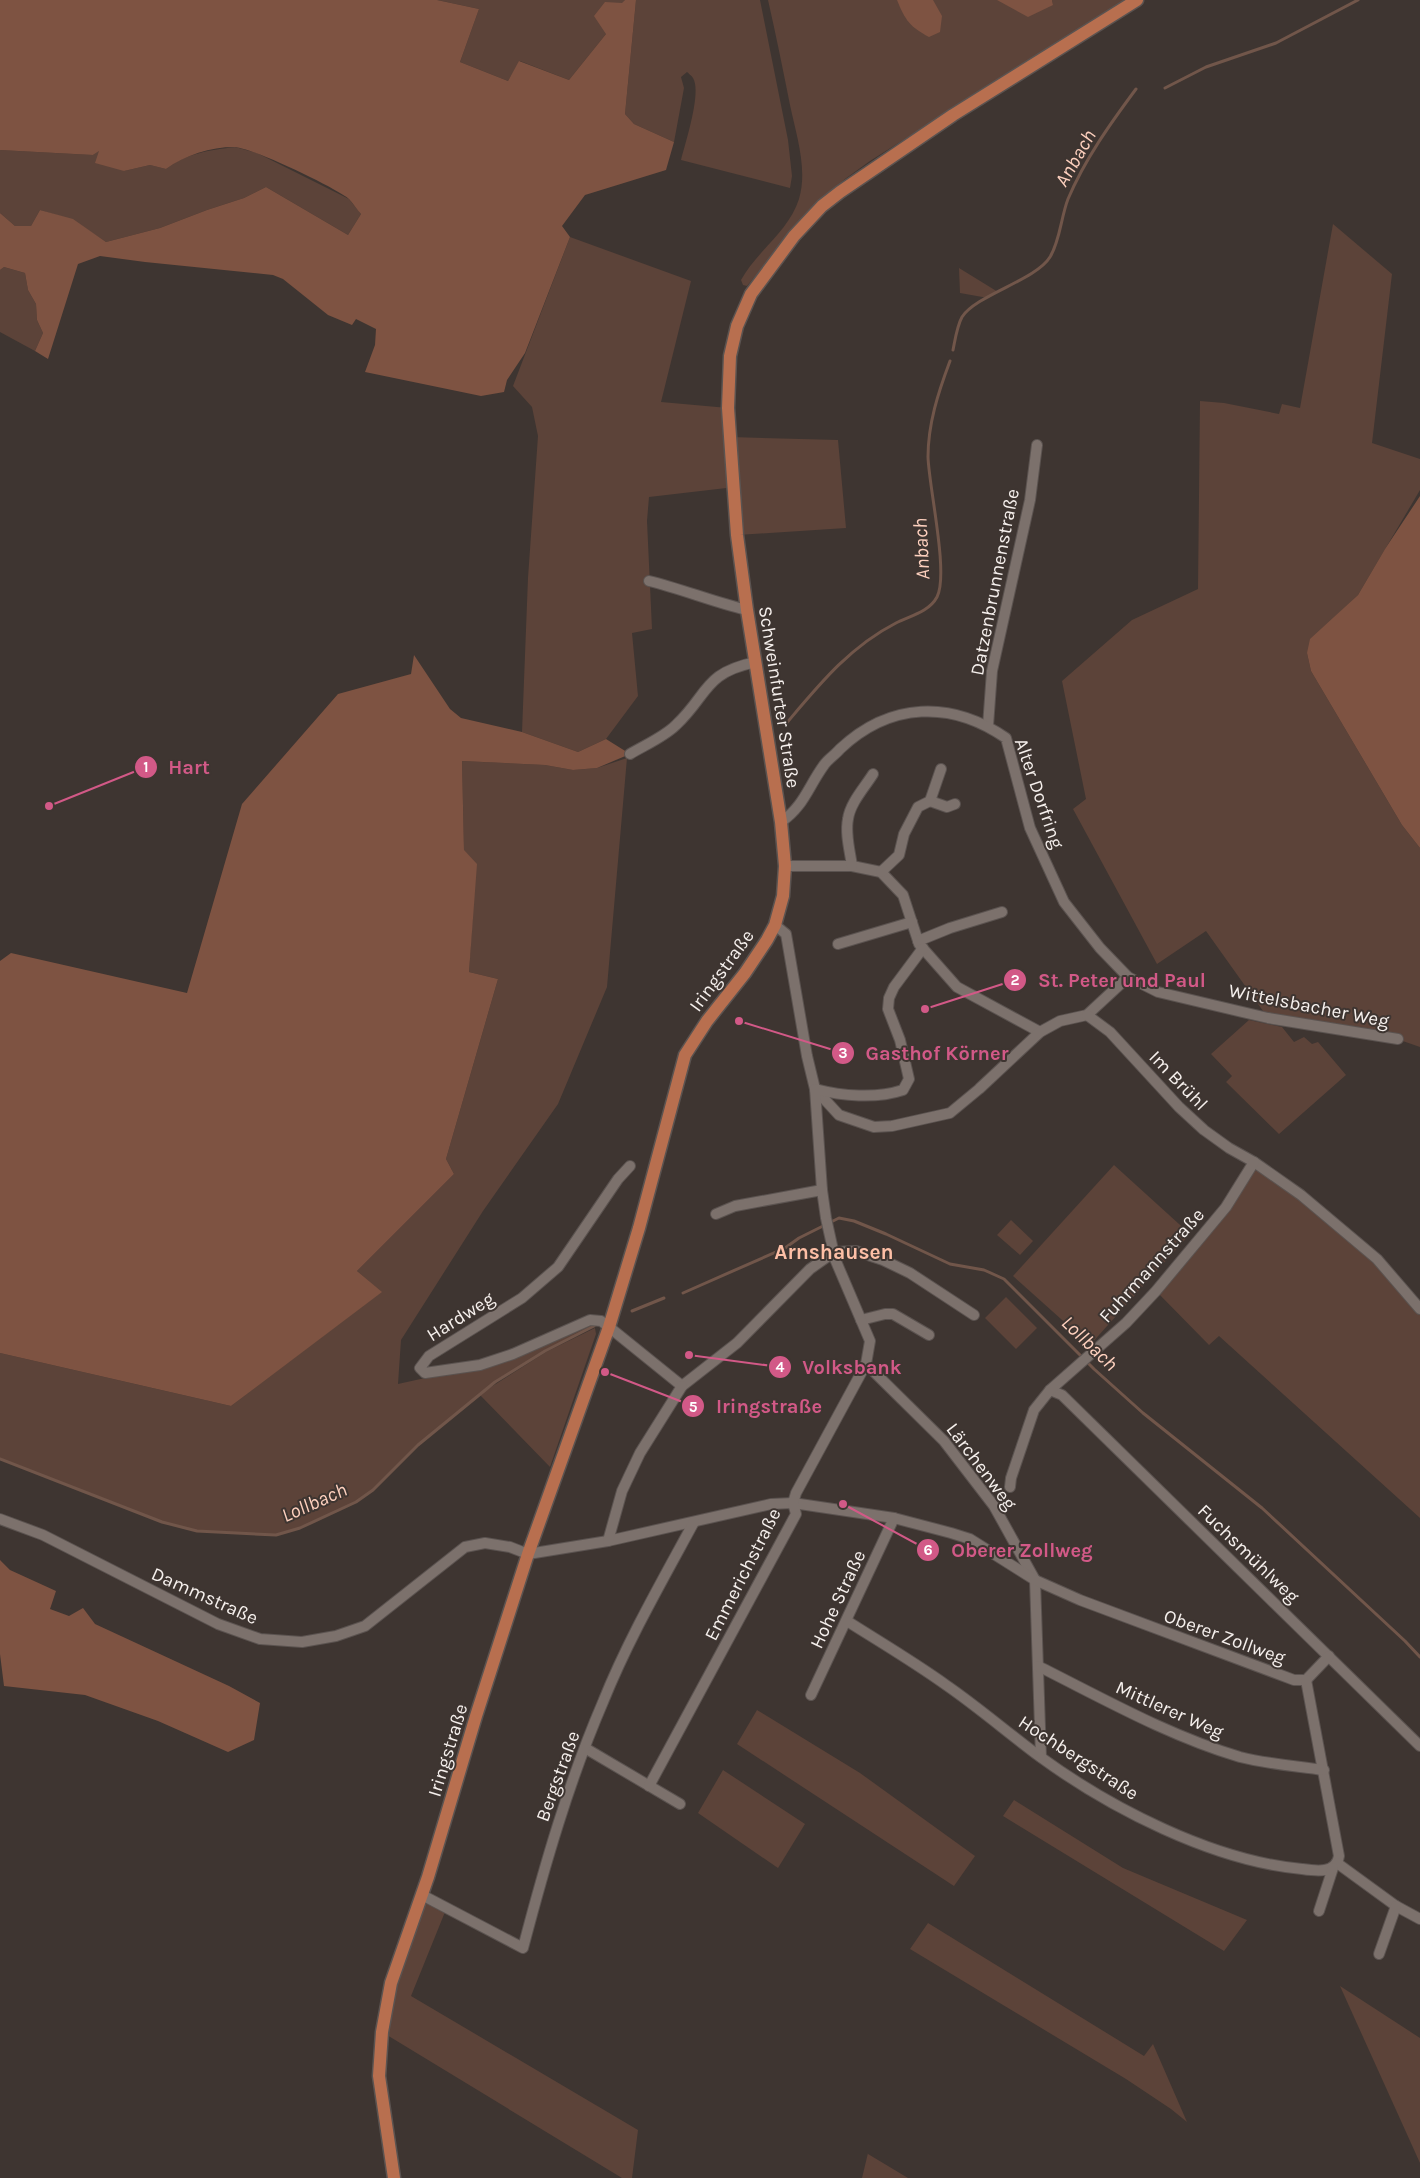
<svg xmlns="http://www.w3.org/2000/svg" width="1420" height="2178" font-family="Karla,sans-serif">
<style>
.green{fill:#5c4339}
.forest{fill:#7e5342}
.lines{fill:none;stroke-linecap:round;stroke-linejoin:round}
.stream{stroke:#71564a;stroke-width:3}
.minor-casing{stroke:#5b5350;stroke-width:12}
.major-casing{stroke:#5b5350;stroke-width:15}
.minor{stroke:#7c716c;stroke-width:10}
.major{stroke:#b86f4f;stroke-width:12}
.labels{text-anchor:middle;stroke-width:4;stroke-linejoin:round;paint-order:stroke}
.street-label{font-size:19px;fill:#f6f0ed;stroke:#3e3531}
.water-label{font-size:20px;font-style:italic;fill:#fdd0be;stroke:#3e3531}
.quarter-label{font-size:21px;font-weight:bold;fill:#fdbfa6;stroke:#3e3531}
.leader{fill:none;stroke:#d25987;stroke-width:2}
.callout-dot{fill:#d25987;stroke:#3e3531;stroke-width:2}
.mark-label{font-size:15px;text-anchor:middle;font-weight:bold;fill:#fff}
.callout-label{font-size:20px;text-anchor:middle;font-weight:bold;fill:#d25987;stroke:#3e3531;stroke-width:4;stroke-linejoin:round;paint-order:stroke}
</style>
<rect width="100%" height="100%" fill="#3e3531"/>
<g class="green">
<polygon points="437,0 625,0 606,34 569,80 520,61 508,81 460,62 479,9"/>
<path d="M636,0H760L788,140L792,176L790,188L681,160C685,144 702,92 693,78C691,75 689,74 687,72L681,77L684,88L674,142L634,124L625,114Z"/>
<path d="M768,0H998L1053,5L1052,0H1125L870,161L845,179L796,226L747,286L743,285L741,280C757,251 789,231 799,199C808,169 796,134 790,105C783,70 776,35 768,0Z"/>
<path d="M235,147L257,153L349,199L361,214L348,235L266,187L244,198L207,210L160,228L106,242L73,220L40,210L31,226H15L0,213V150L93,155L100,150L124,171L150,165L166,169C187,153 210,150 235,147Z"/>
<polygon points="1333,224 1392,274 1372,443 1420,459 1420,490 1358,595 1339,613 1307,653 1311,671 1402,825 1420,848 1420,1047 1397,1039 1268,1018 1206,931 1157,964 1073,809 1086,799 1062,681 1132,620 1198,589 1200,401 1224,403 1279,414 1282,404 1300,408"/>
<polygon points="570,237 691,281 661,402 728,408 730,437 838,440 846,528 737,535 735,487 649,497 647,521 652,629 632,633 638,696 606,739 578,752 522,732 528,578 538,436 532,407 513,386"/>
<polygon points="4,267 25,273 28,290 36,304 37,320 43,333 35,351 0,332 0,270"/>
<polygon points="959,268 998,292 988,298 960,293"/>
<path d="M627,758L607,987L558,1104L483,1211L401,1340L398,1384L425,1378L592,1325L594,1326C555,1346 514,1366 480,1394L546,1352L595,1328L596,1334L550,1467L480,1395L418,1445L373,1490L356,1502L300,1528L276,1535L197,1531L162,1522L0,1459V1353L231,1406L381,1292L357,1271L454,1174L446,1159L498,979L469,972L476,864L464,851L462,761L545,765L573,770L597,768Z"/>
<polygon points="1249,1020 1282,1027 1294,1042 1304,1037 1312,1044 1318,1042 1346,1075 1279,1134 1226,1082 1232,1076 1211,1054"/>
<polygon points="1254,1162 1377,1259 1420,1309 1420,1518 1219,1336 1209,1345 1156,1291 1205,1230"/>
<polygon points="1114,1165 1190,1234 1090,1345 1013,1276"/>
<polygon points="1011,1220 1033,1241 1020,1255 997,1235"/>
<polygon points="1006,1297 1037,1328 1016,1349 985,1318"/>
<polygon points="757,1710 860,1773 975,1856 954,1886 737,1744"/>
<polygon points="723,1770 805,1824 778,1868 698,1813"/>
<polygon points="1014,1800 1123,1868 1247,1920 1224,1951 1003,1816"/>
<polygon points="422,1895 447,1907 411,1996 638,2130 632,2178 622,2178 382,2032"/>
<polygon points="928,1923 1144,2056 1153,2044 1187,2122 1171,2109 1126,2079 910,1949"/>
<polygon points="1340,1986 1420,2038 1420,2163"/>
<polygon points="868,2153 868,2154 908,2178 862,2178"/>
</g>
<g class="forest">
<path d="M0,0H437L479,9L460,62L508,81L519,61L569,80L606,34L594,16L605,2L622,3L625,0H636L625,114L634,124L674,142L666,170L585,195L562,226L570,237L525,353L507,380L504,392L481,396L365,372L375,345L376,329L356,319L352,325L328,315L283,279L273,275L145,262L100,256L78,264L48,359L35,351L43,333L37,320L36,304L28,290L25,273L4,267L0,270V213L15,226H31L40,210L73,219L106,242L160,228L207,210L244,198L266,187L348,235L361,214C357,210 353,203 349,199C336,188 251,147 234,147C211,147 185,155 166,169L150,165L124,171L95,163L99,151L93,155L0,150Z"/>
<path d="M897,0H933L942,16L940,32L929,37C910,27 905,20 897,0Z"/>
<polygon points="997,0 1052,0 1053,5 1028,17"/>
<polygon points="1420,496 1420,848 1402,825 1311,671 1307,653 1310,639 1358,595 1385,549"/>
<polygon points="414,655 450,709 461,718 522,732 578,752 606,739 630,754 597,768 573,770 545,765 462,761 464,850 477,864 469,972 498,979 446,1159 454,1174 357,1271 382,1292 231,1406 0,1353 0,961 11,953 187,993 242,804 338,694 411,674"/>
<polygon points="0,1560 10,1570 56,1591 50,1609 69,1616 83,1608 95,1624 229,1686 260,1703 254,1740 228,1752 158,1721 85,1695 4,1686 0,1654"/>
</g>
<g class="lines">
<g class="stream">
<polyline points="1165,88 1206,67 1276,43 1358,0"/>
<path d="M953,350C955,340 957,326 962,317C976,295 1036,280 1050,257C1060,241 1061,217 1068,199C1085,159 1110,124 1136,89"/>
<path d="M785,725C818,686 849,647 896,623C910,616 929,612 937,597C949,574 929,488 928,457C928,424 938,393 950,361"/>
<polyline points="683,1293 785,1248 799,1238 839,1218 854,1221 886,1234 950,1264 984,1270 1004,1279 1094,1369 1143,1413 1262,1508 1405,1641 1420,1657"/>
<polyline points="632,1311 664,1298"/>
<polyline points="0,1459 162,1522 197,1531 276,1535 300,1528 356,1502 373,1490 418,1445 495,1382 545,1351 594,1326"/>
</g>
<defs>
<g id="minor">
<path d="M649,581C682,589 713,602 747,610"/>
<polyline points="988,726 992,671 1030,500 1037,445"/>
<path d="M630,754C645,745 664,737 676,725C709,694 703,673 756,662"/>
<polyline points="930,801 947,807 955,804"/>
<polyline points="785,866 852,866 881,872 903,895 919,944 957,987 1040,1032"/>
<path d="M852,866C850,851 845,834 848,819C850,803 865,787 873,774"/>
<polyline points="881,872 899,855 904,834 918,807 930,801 941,769"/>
<path d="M775,925L786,934L807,1056L815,1089L839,1115L874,1127L892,1126L950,1113L979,1089L1040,1032L1060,1021L1087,1015L1128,977L1100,948L1064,902L1030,828L1006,738C951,700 890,702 840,749C835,755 828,759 824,765C808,787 804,806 781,822"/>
<polyline points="918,941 950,928 1002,912"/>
<polyline points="838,944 912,922"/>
<polyline points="1128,977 1158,992 1268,1018 1398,1039"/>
<polyline points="1087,1015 1110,1032 1179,1107 1204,1130 1229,1148 1254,1162 1301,1195 1377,1259 1420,1309"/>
<polyline points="630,1166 618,1179 558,1267 522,1298 429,1356 420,1368 425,1373 480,1365 513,1354 590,1320 601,1321 609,1327 682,1386 737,1343 810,1269 834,1252 856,1251 883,1260 910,1273 974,1315"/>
<polyline points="716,1214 735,1206 822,1190"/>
<polyline points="861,1320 885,1314 893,1314 929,1335"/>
<polyline points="866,1364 944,1441 994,1506 1035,1580 1041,1757"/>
<polyline points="1050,1390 1062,1395 1420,1746"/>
<polyline points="1010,1487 1011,1478 1034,1410 1050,1390 1126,1323 1156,1291 1226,1207 1254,1162"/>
<polyline points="0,1519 43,1535 218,1624 260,1639 302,1642 336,1636 365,1626 465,1547 485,1543 510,1547 528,1554 608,1541 771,1504 793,1503 894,1518 951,1533 970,1539 1035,1580 1080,1600 1294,1680 1306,1680 1329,1656"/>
<polyline points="608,1541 622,1491 640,1453 682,1386"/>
<path d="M847,1621C880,1642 914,1662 946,1685C978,1707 1008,1733 1039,1756C1110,1808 1213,1861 1302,1869C1316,1871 1336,1874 1339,1856L1306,1680"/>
<path d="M1038,1666C1104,1699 1169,1736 1240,1757C1267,1764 1297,1766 1324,1770"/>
<polyline points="811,1695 894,1518"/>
<polyline points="585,1748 680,1804"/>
<path d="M649,1786L796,1514L793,1503L796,1493L866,1364L870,1341L835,1259L826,1218L822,1190L815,1089C842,1096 876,1099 903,1090L909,1079L900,1040L888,1009L889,998L894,987L923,948"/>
<polyline points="1337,1863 1396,1906 1420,1919"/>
<path d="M422,1895L523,1948C545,1864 569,1781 603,1702C628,1640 662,1581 694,1522"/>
<polyline points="1319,1911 1333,1868"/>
<polyline points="1379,1954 1396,1906"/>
</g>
<polyline id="major" points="394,2178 379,2076 382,2032 391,1983 428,1877 476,1716 528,1554 609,1327 639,1228 685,1055 707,1021 745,973 767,940 775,925 783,896 785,866 781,822 747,610 737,535 728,408 730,356 737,326 751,294 794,236 822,206 840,192 953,115 1137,0"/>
</defs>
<use href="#minor" class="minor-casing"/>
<use href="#major" class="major-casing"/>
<use href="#minor" class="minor"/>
<use href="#major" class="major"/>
</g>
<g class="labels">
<g class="street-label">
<text transform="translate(994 582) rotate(-79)" y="7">Datzenbrunnenstraße</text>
<text transform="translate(780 697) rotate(81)" y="7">Schweinfurter Straße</text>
<text transform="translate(1040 793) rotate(71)" y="7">Alter Dorfring</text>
<text transform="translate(721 970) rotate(-54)" y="7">Iringstraße</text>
<text transform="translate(1309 1005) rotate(11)" y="7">Wittelsbacher Weg</text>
<text transform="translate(1179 1080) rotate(46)" y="7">Im Brühl</text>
<text transform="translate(1151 1265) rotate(-48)" y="7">Fuhrmannstraße</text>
<text transform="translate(460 1316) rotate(-32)" y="7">Hardweg</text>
<text transform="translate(982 1466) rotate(53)" y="7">Lärchenweg</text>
<text transform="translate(1249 1553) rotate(44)" y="7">Fuchsmühlweg</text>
<text transform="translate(742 1574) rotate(-63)" y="7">Emmerichstraße</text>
<text transform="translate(205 1595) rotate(24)" y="7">Dammstraße</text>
<text transform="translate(837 1599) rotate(-65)" y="7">Hohe Straße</text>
<text transform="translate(1225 1636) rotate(20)" y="7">Oberer Zollweg</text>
<text transform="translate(1170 1709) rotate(24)" y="7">Mittlerer Weg</text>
<text transform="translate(447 1750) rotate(-73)" y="7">Iringstraße</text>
<text transform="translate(1079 1757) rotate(33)" y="7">Hochbergstraße</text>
<text transform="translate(557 1776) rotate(-70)" y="7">Bergstraße</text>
</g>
<g class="water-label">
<text transform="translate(1075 158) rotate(-60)" y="7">Anbach</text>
<text transform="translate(921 549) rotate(-93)" y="7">Anbach</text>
<text transform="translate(1090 1343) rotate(44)" y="7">Lollbach</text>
<text transform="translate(314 1502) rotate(-24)" y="7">Lollbach</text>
</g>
<g class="quarter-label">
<text x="834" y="1259">Arnshausen</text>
</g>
</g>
<path class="leader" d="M49 806L146 767M925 1009L1015 980M739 1021L843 1053M689 1355L780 1367M605 1372L693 1406M843 1504L928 1550"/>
<g class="callout-dot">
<circle cx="49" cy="806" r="5"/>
<circle cx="925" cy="1009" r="5"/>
<circle cx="739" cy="1021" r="5"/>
<circle cx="689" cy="1355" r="5"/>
<circle cx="605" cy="1372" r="5"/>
<circle cx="843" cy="1504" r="5"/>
<circle cx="146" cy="767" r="12"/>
<circle cx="1015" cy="980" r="12"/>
<circle cx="843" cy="1053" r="12"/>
<circle cx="780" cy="1367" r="12"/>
<circle cx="693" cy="1406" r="12"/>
<circle cx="928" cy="1550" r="12"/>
</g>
<g class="mark-label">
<text x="146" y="772">1</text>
<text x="1015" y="985">2</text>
<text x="843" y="1058">3</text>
<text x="780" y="1372">4</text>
<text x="693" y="1412">5</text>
<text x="928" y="1555">6</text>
</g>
<g class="callout-label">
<text x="189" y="774">Hart</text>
<text x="1122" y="987">St. Peter und Paul</text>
<text x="937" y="1060">Gasthof Körner</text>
<text x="852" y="1374">Volksbank</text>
<text x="769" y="1413">Iringstraße</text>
<text x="1022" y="1557">Oberer Zollweg</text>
</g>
</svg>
